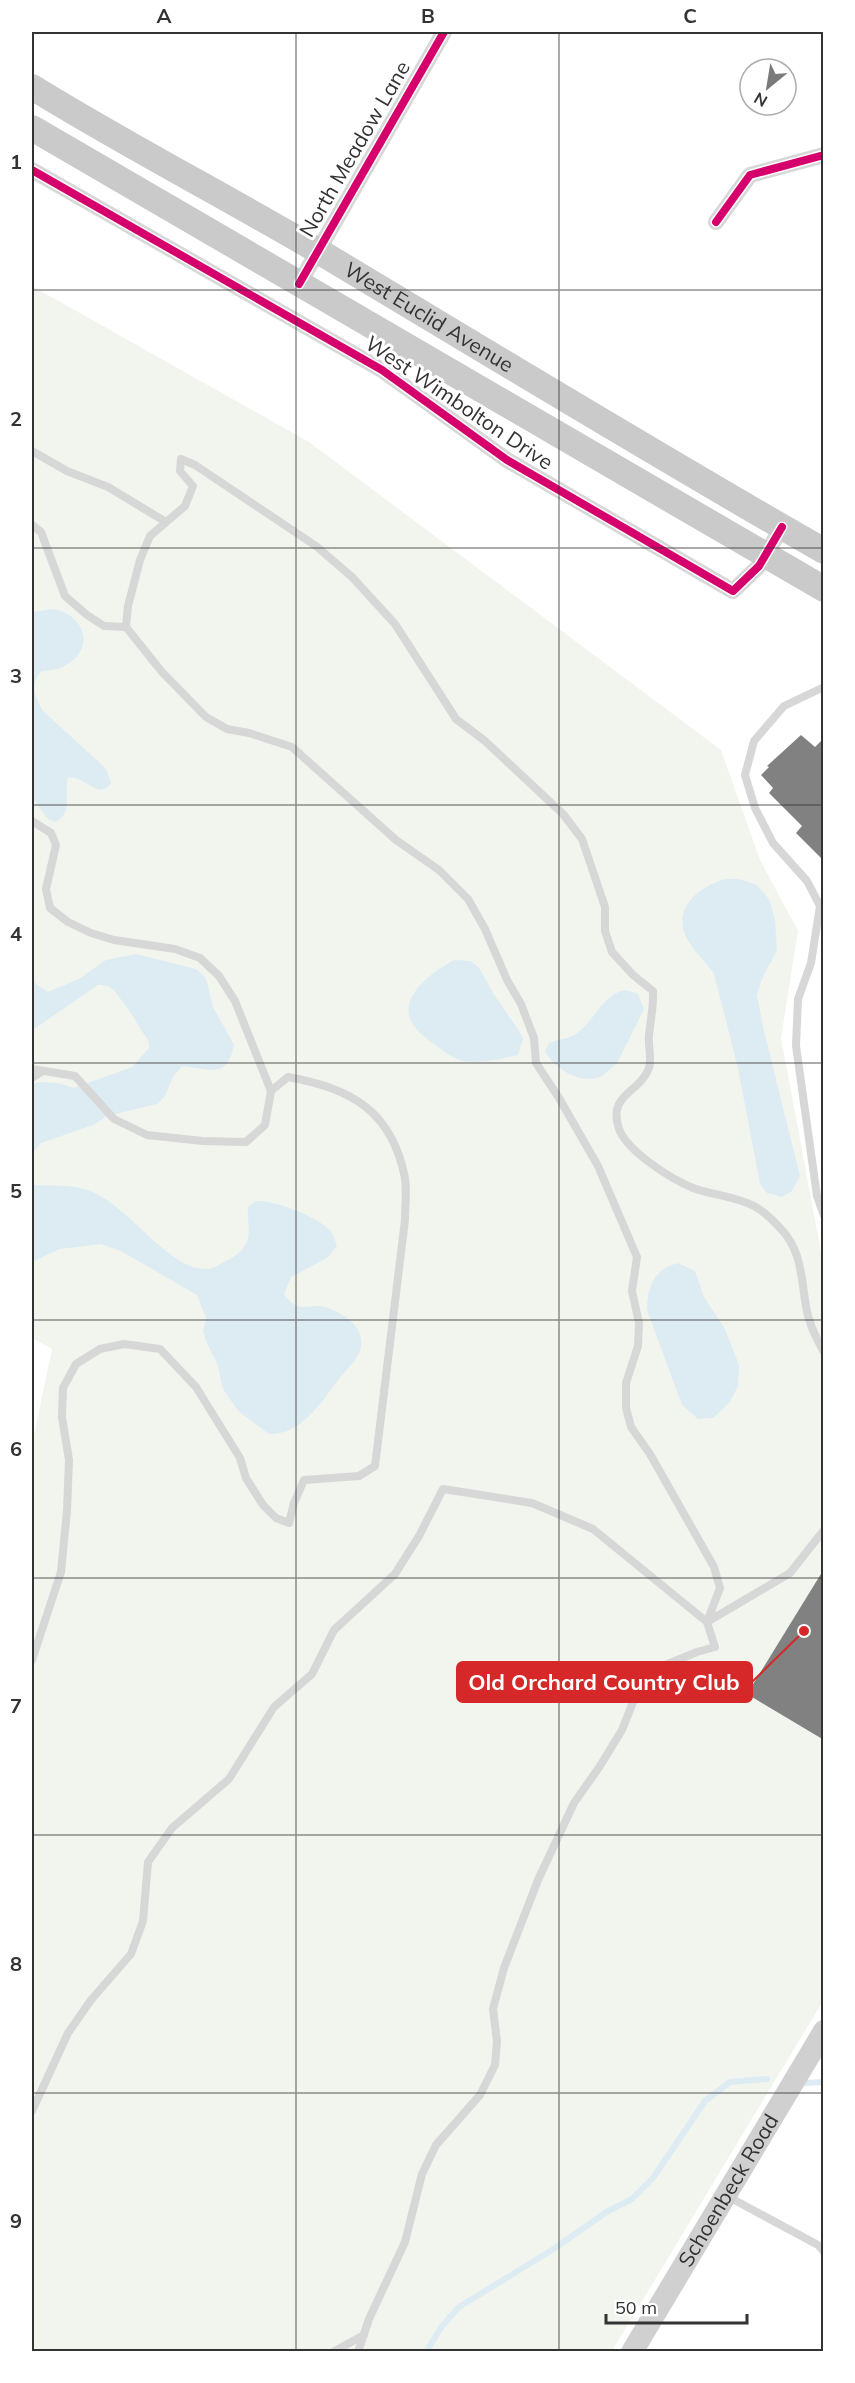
<svg xmlns="http://www.w3.org/2000/svg" width="855" height="2383" font-family="Mulish,sans-serif">
<style>
.green{fill:#f1f5ed}
.water{fill:#ddebf3}
.lines{fill:none;stroke-linecap:round;stroke-linejoin:round}
.stream{stroke:#ddebf3;stroke-width:6}
.building{fill:#818181}
.lane{stroke:#d7d7d7;stroke-width:8}
.street{stroke:#d7d7d7;stroke-width:16}
.secondary{stroke:#d0d0d0;stroke-width:22}
.primary{stroke:#cacaca;stroke-width:26}
.cycleway-casing{stroke:#fff;stroke-width:11}
.cycleway{stroke:#d6006c;stroke-width:8}
.grid{fill:none;stroke:#333;stroke-width:1.5;stroke-opacity:0.55}
.labels{text-anchor:middle;stroke-width:6;stroke-linejoin:round;paint-order:stroke}
.street-label{font-size:21px;fill:#333;stroke:#fff}
.leader{fill:none;stroke:#d62828;stroke-width:2}
.callout-dot{fill:#d62828;stroke:#fff;stroke-width:2}
.callout{fill:#d62828;stroke:#d62828;stroke-width:2}
.callout-label{font-size:22px;text-anchor:middle;font-weight:bold;fill:#fff}
.neatline{fill:none;stroke:#333;stroke-width:2}
.grid-label{font-size:20px;text-anchor:middle;font-weight:bold;fill:#333}
</style>
<rect width="100%" height="100%" fill="#fff"/>
<polygon class="green" points="32,286 309,442 721,750 760,860 798,931 781,1038 824,1268 823,2001 612,2351 32,2351 32,1445 52,1349 32,1338"/>
<g class="water">
<path d="M54,609C89,617 95,654 60,668C55,670 48,670 42,671C29,683 35,697 43,711L101,764L107,771L111,783C98,802 84,774 68,778C63,794 74,813 55,822L47,818L32,797V612Z"/>
<path d="M725,879H739L757,885L769,899L775,920L777,950L761,981L757,996L764,1031L800,1176L792,1191L782,1197L767,1193L760,1184L738,1068L714,974C707,963 698,956 691,945C668,913 695,888 725,879Z"/>
<path d="M136,954L196,969L206,978L213,1007L234,1045C226,1081 209,1068 182,1066L174,1075L164,1097L157,1104L107,1116L93,1125L41,1143L32,1153V1084L39,1082L58,1083L74,1088L132,1067L149,1048V1042C140,1028 124,1000 112,989C108,985 103,985 98,985L34,1029L32,1028V981L48,992L79,979L106,960Z"/>
<path d="M454,960L471,961L480,969L493,993L521,1034L523,1039L518,1055C501,1059 481,1064 463,1061C451,1058 441,1049 431,1042C424,1036 416,1031 412,1023C397,995 435,971 454,960Z"/>
<path d="M626,990L638,994L644,1009L617,1063C612,1067 607,1072 602,1076C582,1086 553,1068 545,1051L549,1043C556,1040 565,1039 572,1036C594,1025 602,993 626,990Z"/>
<path d="M32,1185C50,1186 72,1184 90,1191C127,1204 169,1270 206,1269C214,1269 219,1264 226,1261C235,1257 245,1249 248,1239C250,1228 247,1217 248,1207L256,1201C274,1200 320,1217 331,1232C334,1236 335,1241 337,1246L327,1258L291,1277L284,1294C298,1315 307,1303 325,1307C335,1310 350,1318 356,1327C362,1335 363,1344 359,1353C355,1362 345,1371 339,1379C321,1402 302,1435 269,1434L238,1411L223,1389L217,1363L206,1341L203,1331L206,1318L197,1295L121,1251L101,1244L60,1249L32,1262Z"/>
<path d="M678,1263L695,1271L704,1297L725,1329L739,1365L738,1386L730,1402L713,1418L698,1419L682,1405L647,1310C647,1287 654,1269 678,1263Z"/>
</g>
<g class="lines">
<g class="stream">
<polyline points="805,2083 824,2082"/>
<polyline points="426,2352 442,2326 459,2307 552,2250 608,2211 632,2199 653,2178 705,2101 730,2082 767,2079"/>
</g>
</g>
<g class="building">
<polygon points="801,735 815,747 824,738 824,861 796,833 802,826 769,793 773,788 761,775 769,767 767,766"/>
<polygon points="824,1569 824,1740 747,1694"/>
</g>
<g class="lines">
<g class="lane">
<polyline points="32,451 67,471 108,487 166,522"/>
<path d="M32,525L41,532L65,596L87,615L104,626L126,627L128,606L140,560L150,536L185,506L193,486L180,471L181,459L195,465L316,546L352,577L395,624L456,719L485,741L563,814L582,839L605,907V931L612,952L633,975L653,991C654,1007 650,1021 649,1036C648,1046 652,1059 649,1068C640,1093 607,1094 619,1129C627,1151 671,1179 693,1188C712,1195 735,1196 754,1206C765,1212 773,1220 781,1229C802,1251 801,1278 806,1306C808,1322 816,1338 824,1352"/>
<polyline points="126,627 162,672 206,717 227,729 249,733 292,747 396,840 439,870 468,899 485,929 507,980 521,1004 534,1038 536,1063 559,1098 598,1166 637,1257 632,1291 639,1323 638,1346 626,1383 626,1408 631,1427 650,1454 714,1567 720,1588 707,1622 715,1647 697,1652 658,1668 641,1682 622,1730 600,1766 574,1803 538,1880 504,1968 493,2009 497,2041 495,2065 480,2095 436,2145 422,2174 405,2242 369,2319 358,2352"/>
<polyline points="824,687 784,706 754,741 745,775 755,808 773,843 807,881 820,906 811,963 798,999 796,1046 817,1196 824,1216"/>
<polyline points="32,821 51,833 56,845 46,889 50,908 68,922 91,933 114,940 175,949 200,958 219,976 235,1001 271,1091"/>
<path d="M32,1069L75,1076L114,1119L147,1135L203,1141L246,1142L265,1125L271,1091L288,1077C351,1088 392,1111 405,1178C407,1191 405,1207 405,1220L375,1466L359,1476L304,1480L294,1503L289,1523L276,1518L263,1505L246,1478L240,1458L196,1387L160,1349L124,1344L100,1349L76,1364L63,1388L62,1417L69,1460L67,1511L61,1572L32,1660"/>
<polyline points="32,1078 43,1071"/>
<polyline points="32,2111 68,2033 91,2000 131,1954 143,1921 148,1862 172,1828 229,1779 274,1707 312,1674 334,1630 395,1574 419,1536 443,1489 532,1503 593,1529 707,1622 790,1573 824,1530"/>
<polyline points="727,2196 818,2245 824,2252"/>
<polyline points="333,2352 364,2335"/>
</g>
<g class="street">
<polyline points="32,170 382,370 507,460 733,591 759,566 782,527"/>
<polyline points="716,222 750,175 824,155"/>
<polyline points="299,284 444,32"/>
</g>
<path class="secondary" id="s1" d="M632,2352L824,2031"/>
<g class="primary">
<path id="s2" d="M32,87C126,145 225,196 320,252C487,352 654,454 824,551"/>
<polyline points="32,128 824,589"/>
</g>
<defs>
<g id="cycleway">
<polyline points="32,170 382,370 507,460 733,591 759,566 782,527"/>
<polyline points="716,222 750,175 824,155"/>
<polyline points="299,284 444,32"/>
</g>
</defs>
<use href="#cycleway" class="cycleway-casing"/>
<use href="#cycleway" class="cycleway"/>
</g>
<path class="grid" d="M296,32V2352M559,32V2352M32,290H824M32,548H824M32,805H824M32,1063H824M32,1320H824M32,1578H824M32,1835H824M32,2093H824"/>
<g class="labels">
<g class="street-label">
<text transform="translate(355 149) rotate(-60)" y="7">North Meadow Lane</text>
<text dy="7" stroke="none"><textPath href="#s2" startOffset="459">West Euclid Avenue</textPath></text>
<text transform="translate(459 403) rotate(34)" y="7">West Wimbolton Drive</text>
<text dy="7" stroke="none"><textPath href="#s1" startOffset="188">Schoenbeck Road</textPath></text>
</g>
</g>
<path class="leader" d="M804 1631L752 1682"/>
<circle class="callout-dot" cx="804" cy="1631" r="6"/>
<rect class="callout" x="457" y="1662" width="295" height="40" rx="6"/>
<g class="callout-label">
<text x="604" y="1690">Old Orchard Country Club</text>
</g>
<rect width="855" height="2383" fill="none" stroke="#ffffff" stroke-width="66"/>
<g transform="translate(768 87) rotate(210)"><circle r="28" fill="#ffffff" stroke="#adadad" stroke-width="1.5"/>
<path d="M0-4.5L10 22L0 15L-10 22Z" fill="#7a7a7a"/>
<text y="-9" font-size="16" font-weight="bold" text-anchor="middle" fill="#333333">N</text>
</g>
<path d="M606 2314v9h141v-9" fill="none" stroke="#333333" stroke-width="3"/>
<text x="615" y="2314" font-size="18" fill="#333333" stroke="#ffffff" stroke-width="4.5" paint-order="stroke">50 m</text>
<rect x="33" y="33" width="789" height="2317" class="neatline"/>
<g class="grid-label">
<text x="164" y="23">A</text>
<text x="428" y="23">B</text>
<text x="690" y="23">C</text>
<text x="16" y="169">1</text>
<text x="16" y="426">2</text>
<text x="16" y="683">3</text>
<text x="16" y="941">4</text>
<text x="16" y="1198">5</text>
<text x="16" y="1456">6</text>
<text x="16" y="1713">7</text>
<text x="16" y="1971">8</text>
<text x="16" y="2228">9</text>
</g>
</svg>
